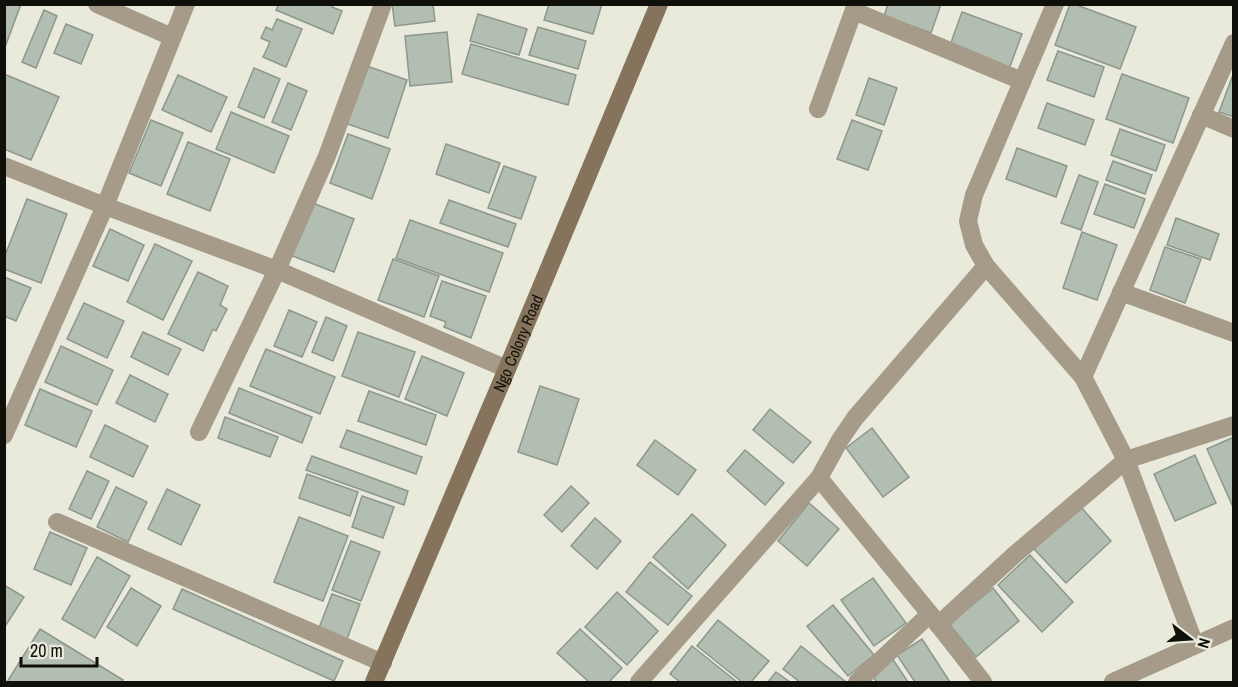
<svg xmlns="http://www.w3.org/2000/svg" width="1238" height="687" font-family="'Archivo Narrow',sans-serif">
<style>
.building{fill:#b3beb2;stroke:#8d978c;stroke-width:1.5}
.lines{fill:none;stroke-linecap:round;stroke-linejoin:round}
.street{stroke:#a69a89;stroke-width:18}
.secondary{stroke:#85745b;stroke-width:18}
.labels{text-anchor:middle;stroke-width:5;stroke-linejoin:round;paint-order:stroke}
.street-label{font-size:16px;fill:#10100b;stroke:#e9eadb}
</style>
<rect width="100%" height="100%" fill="#e9eadb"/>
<g class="building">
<polygon points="4,4 21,4 4,50"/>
<polygon points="279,4 333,4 332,7 342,11 333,34 276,10"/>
<polygon points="392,4 433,4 435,21 395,26"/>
<polygon points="549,4 602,4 593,34 544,20"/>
<polygon points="888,4 941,4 931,33 884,16"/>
<polygon points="1070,4 1074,4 1136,27 1120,69 1055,45"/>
<polygon points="44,10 57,16 36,68 22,62"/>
<polygon points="962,12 1022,34 1009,69 949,48"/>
<polygon points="478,14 527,29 519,55 470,41"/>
<polygon points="277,19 302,29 286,67 263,57 270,42 261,38 266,27 272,30"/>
<polygon points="66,24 93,35 81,64 54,53"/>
<polygon points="538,27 586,41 578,69 529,55"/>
<polygon points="447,32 452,82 410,86 405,36"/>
<polygon points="471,44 576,75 568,105 462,74"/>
<polygon points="1058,51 1104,67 1094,97 1047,80"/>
<polygon points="364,65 407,80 388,138 345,123"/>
<polygon points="254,68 280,79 264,118 238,107"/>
<polygon points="1234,72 1234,117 1219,112"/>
<polygon points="4,74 59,97 31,160 4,149"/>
<polygon points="1122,74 1189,98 1173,143 1106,119"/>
<polygon points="178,75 227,97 211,132 162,110"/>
<polygon points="869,78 897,88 884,125 856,115"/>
<polygon points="288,83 307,91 291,130 272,122"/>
<polygon points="1047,103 1094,120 1085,145 1038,128"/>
<polygon points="231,112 289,136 274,173 216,149"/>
<polygon points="151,120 183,133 161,186 129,173"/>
<polygon points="852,120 882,131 868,170 837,159"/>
<polygon points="1120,129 1165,145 1156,171 1111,155"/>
<polygon points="348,134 390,149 372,199 330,183"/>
<polygon points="188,142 230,159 210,211 167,194"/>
<polygon points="446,144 500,163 489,193 436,174"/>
<polygon points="1017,148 1067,166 1056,197 1006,179"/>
<polygon points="1113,161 1152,175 1145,194 1106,180"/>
<polygon points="504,166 536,177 521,219 488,208"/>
<polygon points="1079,175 1098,182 1081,230 1061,223"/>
<polygon points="1105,184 1145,199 1134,228 1094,214"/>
<polygon points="27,199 67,214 41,283 4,269 4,258"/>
<polygon points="449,200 516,224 508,247 440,223"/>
<polygon points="310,202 354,219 334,272 290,255"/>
<polygon points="1176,218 1219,234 1210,260 1167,245"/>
<polygon points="410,220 503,253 489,292 396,258"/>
<polygon points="110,229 144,245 128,281 93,266"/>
<polygon points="1082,232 1117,245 1097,300 1063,288"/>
<polygon points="155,244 192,261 163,320 127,302"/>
<polygon points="1165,247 1201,259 1185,303 1150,290"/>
<polygon points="393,259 439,276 424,317 378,300"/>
<polygon points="198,272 228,286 220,305 227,309 216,331 213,329 203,351 168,334"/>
<polygon points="4,277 31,288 16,321 4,316"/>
<polygon points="442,281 486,296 471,338 444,327 446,322 430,316"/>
<polygon points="84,303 124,321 107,358 67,339"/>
<polygon points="289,310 317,322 302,357 274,346"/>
<polygon points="326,317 347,326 333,361 312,352"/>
<polygon points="143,332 181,349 168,375 131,357"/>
<polygon points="358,332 415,352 399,397 342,376"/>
<polygon points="61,346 113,370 97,405 45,382"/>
<polygon points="266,349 335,377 320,414 250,386"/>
<polygon points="422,356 464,373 447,416 405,399"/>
<polygon points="130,375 168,394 155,422 116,403"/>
<polygon points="540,386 579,399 557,465 518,452"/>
<polygon points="239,388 312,417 302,443 229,413"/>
<polygon points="40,389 92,411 76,447 25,425"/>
<polygon points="369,391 436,415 426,445 358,421"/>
<polygon points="770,409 811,442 793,463 753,430"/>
<polygon points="225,417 278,437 270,457 218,438"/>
<polygon points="105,425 148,446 133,477 90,457"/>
<polygon points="872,428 909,477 883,497 846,448"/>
<polygon points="347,430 422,457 416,474 340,447"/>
<polygon points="1234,437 1234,506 1233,507 1207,449"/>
<polygon points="655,440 696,470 678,495 637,465"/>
<polygon points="745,450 784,483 765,505 727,471"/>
<polygon points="1195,455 1216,503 1175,521 1154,474"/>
<polygon points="312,456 408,491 404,505 306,470"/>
<polygon points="87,471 109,481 91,519 69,509"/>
<polygon points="307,474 358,492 350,516 299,498"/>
<polygon points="571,486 589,503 562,532 544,515"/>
<polygon points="116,487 147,502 128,542 97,527"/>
<polygon points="167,489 200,505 181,545 148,529"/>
<polygon points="362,496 394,507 383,538 352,527"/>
<polygon points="809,503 839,529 807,566 778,541"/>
<polygon points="1080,506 1111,541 1066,583 1034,549"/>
<polygon points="692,514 726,545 688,589 653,557"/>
<polygon points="299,517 348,536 323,601 274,582"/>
<polygon points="595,518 621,541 597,569 571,546"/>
<polygon points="50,532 87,548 71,585 34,569"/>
<polygon points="351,541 380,552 361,601 332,590"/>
<polygon points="1030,555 1073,602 1042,632 998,585"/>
<polygon points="97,557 130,576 95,638 62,619"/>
<polygon points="650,562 692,596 668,625 626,592"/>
<polygon points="873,578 906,623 874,646 841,600"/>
<polygon points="4,585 24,597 4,628"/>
<polygon points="131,588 161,606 137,646 107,627"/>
<polygon points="993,588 1019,621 976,657 949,624"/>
<polygon points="182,589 343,661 334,681 173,609"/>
<polygon points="617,592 658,631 627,665 585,627"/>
<polygon points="332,594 360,604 347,639 319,628"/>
<polygon points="833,605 874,655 848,676 807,626"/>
<polygon points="718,620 769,661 751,682 742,682 697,646"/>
<polygon points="40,629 123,680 121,682 7,682"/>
<polygon points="580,629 622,668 609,682 589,682 557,653"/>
<polygon points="922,639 950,682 915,682 897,655"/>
<polygon points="692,646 737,682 680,682 670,674"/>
<polygon points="801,646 846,682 800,682 783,669"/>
<polygon points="892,658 908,682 877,682 870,673"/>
<polygon points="776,672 790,682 768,682"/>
</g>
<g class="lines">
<g class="street">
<polyline points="97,4 172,37"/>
<polyline points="1055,4 974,195 968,221 974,245 986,266 1083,377"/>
<polyline points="854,11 1022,81"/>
<polyline points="818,109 856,4"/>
<polyline points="1201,115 1234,129"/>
<polyline points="4,166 105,206 277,270 507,369"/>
<polyline points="1121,292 1234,333"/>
<polyline points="199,432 277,270 327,156 383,4"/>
<polyline points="4,435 105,206 186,4"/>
<polyline points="819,478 930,614 983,682"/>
<polyline points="57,522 383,663"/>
<polyline points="938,625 1013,556 1126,460 1234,425"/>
<polyline points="1195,645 1126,460 1083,377 1234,43"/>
<polyline points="639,682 819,478 840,440 855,418 986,266"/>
<polyline points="857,682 930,614"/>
<polyline points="1113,682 1234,628"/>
</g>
<path class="secondary" id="s1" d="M374,682L507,369L659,4"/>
</g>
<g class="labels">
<g class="street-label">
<text dy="6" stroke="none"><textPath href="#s1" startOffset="368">Ngo Colony Road</textPath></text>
</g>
</g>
<rect width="1238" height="687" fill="none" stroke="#10100b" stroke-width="12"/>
<g transform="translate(1190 639) rotate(107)" stroke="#e9eadb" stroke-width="4.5" paint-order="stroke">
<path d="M0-4.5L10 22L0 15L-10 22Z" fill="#10100b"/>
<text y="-9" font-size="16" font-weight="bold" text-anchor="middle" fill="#10100b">N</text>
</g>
<path d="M21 657v9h76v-9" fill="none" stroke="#10100b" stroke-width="3"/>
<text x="30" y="657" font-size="18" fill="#10100b" stroke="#e9eadb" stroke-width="4.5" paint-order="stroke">20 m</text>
</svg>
